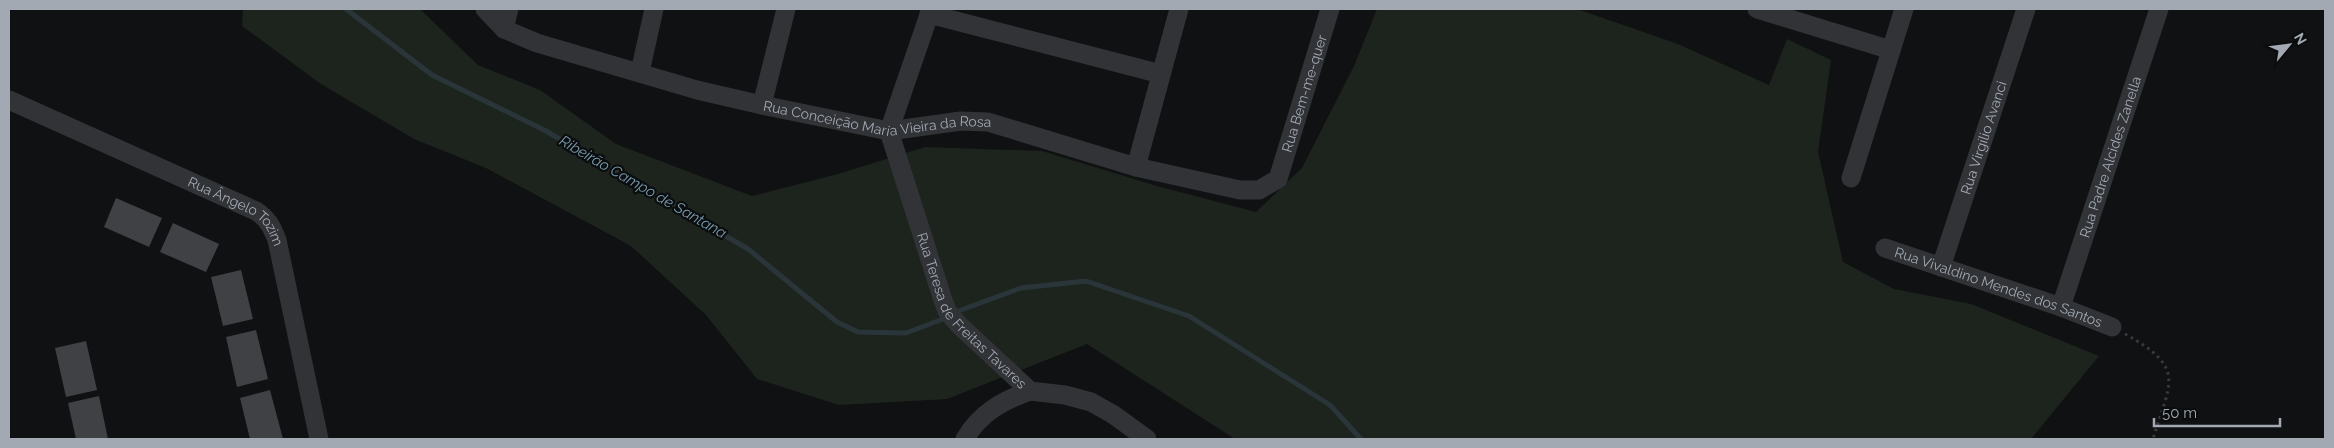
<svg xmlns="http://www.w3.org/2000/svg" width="2334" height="448" font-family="Raleway,sans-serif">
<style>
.green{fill:#1d241d}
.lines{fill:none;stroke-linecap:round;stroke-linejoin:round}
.stream{stroke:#2a353a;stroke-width:5}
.building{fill:#3f4145}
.path{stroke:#373a3e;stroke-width:3;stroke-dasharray:2.5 4;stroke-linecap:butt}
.street{stroke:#313337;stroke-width:19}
.labels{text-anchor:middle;stroke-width:4.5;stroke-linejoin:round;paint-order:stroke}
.street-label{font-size:14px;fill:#a2a9b3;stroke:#0b0c0d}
.water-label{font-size:15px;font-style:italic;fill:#789cae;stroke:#0b0c0d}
</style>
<rect width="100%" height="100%" fill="#101112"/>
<polygon class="green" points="243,9 420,9 478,65 540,90 616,144 752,196 838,174 925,147 1042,151 1157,186 1256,212 1302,168 1354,66 1377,9 1577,9 1678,44 1769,85 1787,39 1831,60 1818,152 1843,262 1894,289 1971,304 2099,356 2031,439 1235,439 1087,344 947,399 839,405 757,379 706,315 631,246 486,168 414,139 321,84 242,26"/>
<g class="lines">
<g class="stream">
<polyline points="346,9 432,75 546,131 748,249 837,322 858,332 906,333 943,319"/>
<polyline points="961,310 1021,288 1086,281 1189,316 1330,405 1361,439"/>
</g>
</g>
<g class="building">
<polygon points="116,198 162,218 149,247 104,227"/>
<polygon points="173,223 219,244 206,272 160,252"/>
<polygon points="241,270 253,319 223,326 211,277"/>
<polygon points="256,330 268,379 237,387 226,337"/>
<polygon points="86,341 97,390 66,397 55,348"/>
<polygon points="270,390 283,439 250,439 240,398"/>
<polygon points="99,396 108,439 76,439 68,403"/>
</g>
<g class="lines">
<path class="path" d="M2125,334C2187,368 2170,382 2153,439"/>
<g class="street">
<path id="s1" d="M485,9L504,29L537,43L697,90L762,105L889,131L961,121L988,122L1136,167L1240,190H1259L1278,179L1330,9"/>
<polyline points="1757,9 1891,50"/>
<polyline points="929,14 1161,74"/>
<polyline points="504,29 509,9"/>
<polyline points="640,72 654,9"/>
<path id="s2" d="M9,100L256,211C268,219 272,227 277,240L319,439"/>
<polyline points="762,105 786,9"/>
<path id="s3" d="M889,131L942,297L947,311L959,325L1030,391L1065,395L1091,402L1114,415L1147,439"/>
<polyline points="889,131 931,9"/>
<polyline points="1136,167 1179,9"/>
<polyline points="1851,178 1904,9"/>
<path id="s4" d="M1885,248L2061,307L2112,327"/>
<path id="s5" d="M1941,267L2026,9"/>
<path id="s6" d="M2061,307L2159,9"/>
<path d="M965,439C980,413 1002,401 1030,391"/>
</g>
</g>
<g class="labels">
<g class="street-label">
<text dy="5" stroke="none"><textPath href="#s1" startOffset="918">Rua Bem-me-quer</textPath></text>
<text dy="5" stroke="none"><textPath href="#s1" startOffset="414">Rua Conceição Maria Vieira da Rosa</textPath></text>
<text dy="5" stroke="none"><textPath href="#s5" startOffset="136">Rua Virgílio Avanci</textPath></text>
<text dy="5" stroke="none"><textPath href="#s6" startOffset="158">Rua Padre Alcides Zanella</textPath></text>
<text dy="5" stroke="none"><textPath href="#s2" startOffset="255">Rua Ângelo Tozim</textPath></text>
<text dy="5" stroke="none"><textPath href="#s4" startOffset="120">Rua Vivaldino Mendes dos Santos</textPath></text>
<text dy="5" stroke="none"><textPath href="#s3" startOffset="202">Rua Teresa de Freitas Tavares</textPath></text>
</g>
<g class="water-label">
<text transform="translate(643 187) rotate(30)" y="5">Ribeirão Campo de Santana</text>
</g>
</g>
<rect width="2334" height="448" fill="none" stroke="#a2a9b3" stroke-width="20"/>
<g transform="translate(2289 45) rotate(61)" stroke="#0b0c0d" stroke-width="4" paint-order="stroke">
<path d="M0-4L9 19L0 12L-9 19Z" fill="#a2a9b3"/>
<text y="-8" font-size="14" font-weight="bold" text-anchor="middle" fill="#a2a9b3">N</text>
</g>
<path d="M2154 418v8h126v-8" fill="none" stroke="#a2a9b3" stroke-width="2.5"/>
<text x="2162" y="418" font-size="15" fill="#a2a9b3" stroke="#0b0c0d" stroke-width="4" paint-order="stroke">50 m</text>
</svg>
